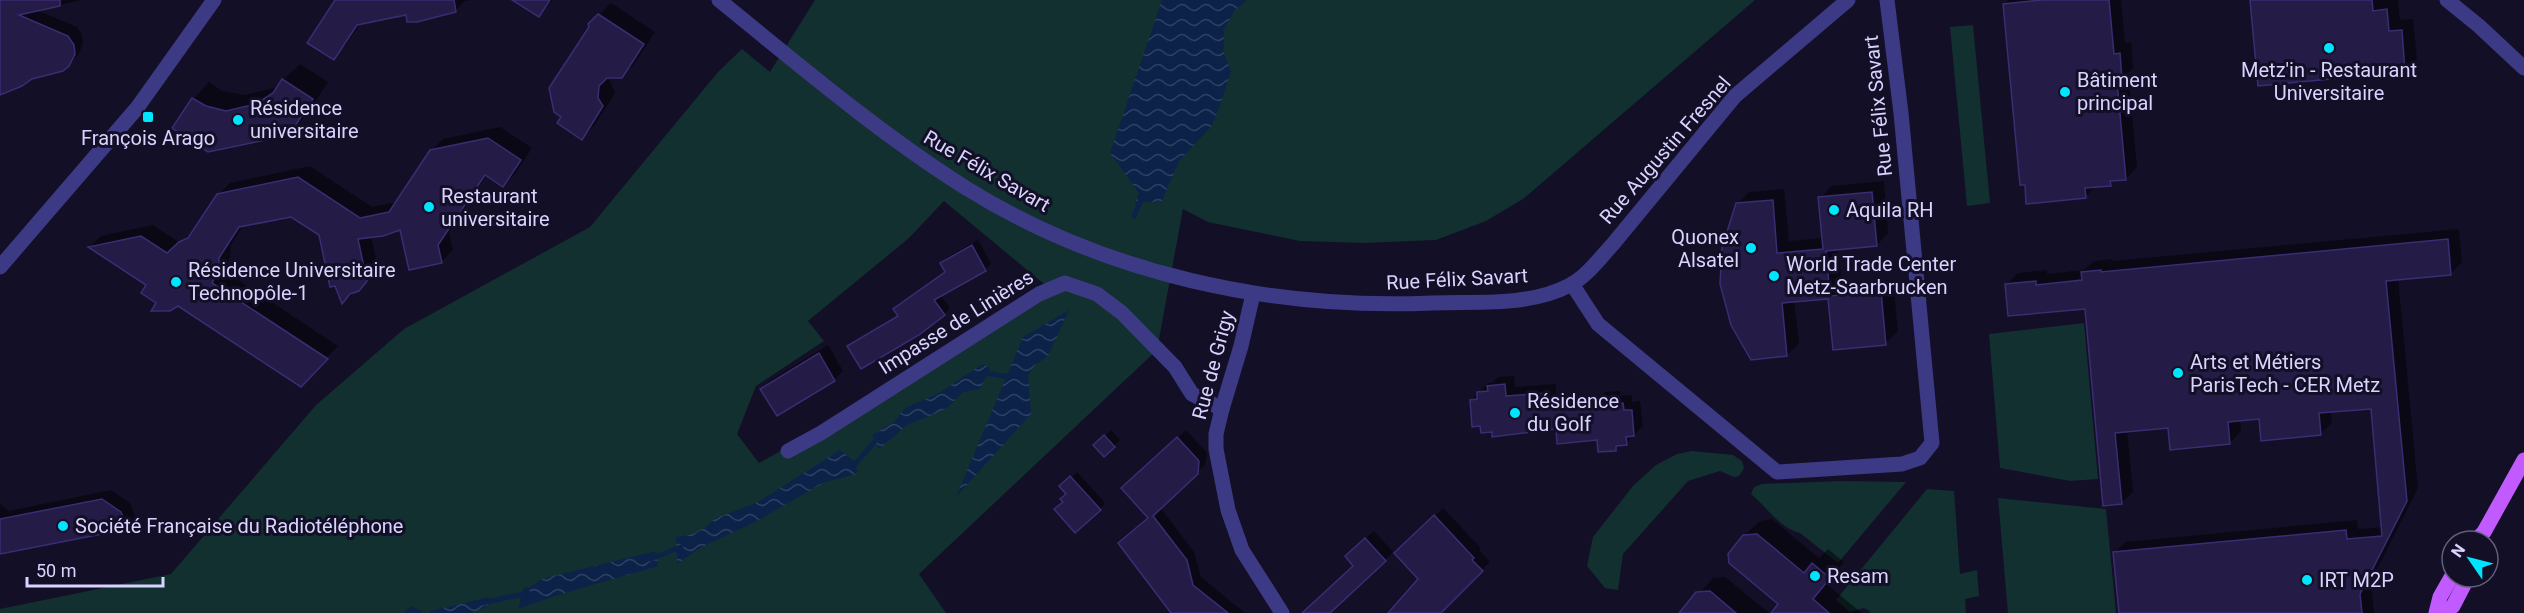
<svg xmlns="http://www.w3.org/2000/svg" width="2524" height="613" font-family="Roboto,sans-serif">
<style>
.grass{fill:#12302f;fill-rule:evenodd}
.water{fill:url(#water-waves)}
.shadow{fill:#0007}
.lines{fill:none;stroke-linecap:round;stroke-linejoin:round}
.stream{stroke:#0c2248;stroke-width:5}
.building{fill:#241b47;stroke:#3b2d73;stroke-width:1.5}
.minor{stroke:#3d3a85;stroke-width:15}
.tertiary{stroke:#3d3a85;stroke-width:15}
.primary{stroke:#c25bff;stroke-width:15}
.poi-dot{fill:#00e5ff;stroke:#130f26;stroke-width:2}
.labels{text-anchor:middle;stroke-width:6;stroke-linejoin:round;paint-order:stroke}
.poi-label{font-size:20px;fill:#d9d4ff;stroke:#130f26;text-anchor:start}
.street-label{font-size:20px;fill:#d9d4ff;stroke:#130f26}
</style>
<defs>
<pattern id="water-waves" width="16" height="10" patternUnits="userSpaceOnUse" patternTransform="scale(1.5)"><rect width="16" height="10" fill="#0c2248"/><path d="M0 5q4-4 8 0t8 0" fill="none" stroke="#2f4163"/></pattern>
</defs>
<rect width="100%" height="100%" fill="#130f26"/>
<g class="grass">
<path d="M815,0H1755L1523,199L1486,221L1436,240L1364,243L1300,241L1208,222L1183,209L1157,350L919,574L946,613H0V609L171,574L316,405L404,329L590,227L718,72L742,49L770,72ZM944,201L1044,284L820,429L759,463L737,434L756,386L824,341L808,321L909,238Z"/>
<polygon points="1973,25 1990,203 1967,206 1950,27"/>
<polygon points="2084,323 2098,479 2070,481 2000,468 1989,334"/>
<polygon points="1692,451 1733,455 1742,461 1744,468 1739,476 1734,477 1720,471 1688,481 1623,554 1618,590 1605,588 1587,566 1593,537 1633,486 1656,465 1677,454"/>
<path d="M1839,481L1906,482L1838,563L1800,533C1779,528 1767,507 1751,494L1754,487L1762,484Z"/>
<polygon points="1927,489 1954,491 1960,574 1977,570 1979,596 1965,599 1966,613 1869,613 1871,612 1864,608 1850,612 1836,600"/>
<polygon points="1998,498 2106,509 2116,613 2008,613"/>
</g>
<g class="water">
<polygon points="1162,0 1247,0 1235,10 1224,29 1224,54 1231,71 1218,111 1211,127 1179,161 1162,201 1135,203 1139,193 1110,153"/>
<polygon points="1069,310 1048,356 1034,366 1028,375 1031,414 956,497 1023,337"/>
<polygon points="983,364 990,368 980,389 963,392 946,409 907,425 879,449 872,435 894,422 905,408 937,394"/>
<polygon points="840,450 856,463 857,474 825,482 753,523 700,548 677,564 676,537 693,534 706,527 714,519 758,502"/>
<path d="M656,551L658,566C611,580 564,592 518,609L524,587L529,588L540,580L553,576Z"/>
<polygon points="489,597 488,606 471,613 429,613 430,611"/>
</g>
<g class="shadow">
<polygon points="0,0 82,0 36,10 77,27 82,35 83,44 78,55 68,65 0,91"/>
<polygon points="337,0 471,0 465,1 455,11 407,13 361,23 345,46 334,58"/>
<polygon points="515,0 553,0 539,16"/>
<polygon points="2009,0 2121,0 2125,43 2131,42 2133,68 2128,73 2137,167 2126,179 2115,179 2110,184 2096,186 2085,197 2005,4"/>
<polygon points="2252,0 2398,0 2400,20 2413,19 2417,59 2405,71"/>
<polygon points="611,3 655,32 634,64 622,76 610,75 609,79 615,93 594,126 582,138 563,116 590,24"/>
<polygon points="300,64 328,82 305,117 288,134 174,128 193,99 209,82 222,91 244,95 274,88"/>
<polygon points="500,127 532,148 515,174 503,185 487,175 449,232 453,250 441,262 401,228 371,236 378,268 358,290 343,302 320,235 291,215 243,225 231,245 230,257 223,270 338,346 312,373 178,304 158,303 148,285 90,247 101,236 153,225 180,243 196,229 218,195 230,183 310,166 372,207 398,202 431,151 443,139"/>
<polygon points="1884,181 1888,233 1877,245 1838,248 1842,285 1893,280 1898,331 1886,343 1829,297 1794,301 1799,343 1787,355 1737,204 1749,192 1784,189 1789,241 1824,238 1820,198 1832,186"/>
<polygon points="2459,229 2462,262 2451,273 2398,278 2418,488 2371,581 2374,613 2120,613 2114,553 2126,542 2357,520 2358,529 2383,527 2373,407 2331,411 2332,423 2320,434 2260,418 2240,420 2241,431 2230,443 2169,426 2127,430 2133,492 2121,503 2086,307 2007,284 2018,273 2047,270 2047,274 2084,270 2094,261 2112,259 2112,261"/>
<polygon points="978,240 991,264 985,270 940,295 950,308 944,314 861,367 849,346 899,314 946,271 942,263 947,257"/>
<polygon points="828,345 843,371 834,380 762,389 771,380"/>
<polygon points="1514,376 1515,387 1556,384 1556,394 1564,394 1564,398 1602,395 1605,392 1620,391 1620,396 1632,395 1632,402 1640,401 1643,426 1626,443 1621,444 1615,449 1599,438 1557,427 1493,431 1471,400 1488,383 1492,383 1498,377"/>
<polygon points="1111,430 1120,440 1104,455 1095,445"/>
<polygon points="1186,430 1207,453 1205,465 1160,507 1194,552 1201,577 1245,613 1174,613 1150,517 1131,480"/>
<polygon points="1077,472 1105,503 1100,509 1065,502 1068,493 1062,486"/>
<polygon points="111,490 130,503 137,520 128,529 114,527 0,550 0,504 9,511"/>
<polygon points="1443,508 1481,548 1479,550 1490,562 1455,596 1440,613 1390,613 1420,579 1396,554"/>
<polygon points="1772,519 1819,558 1828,549 1844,562 1826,584 1862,613 1772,613 1780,604 1744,536 1760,521"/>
<polygon points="1374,531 1393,552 1328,613 1318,613 1355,566 1355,548"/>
<polygon points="1725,577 1769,613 1682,613 1713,578"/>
</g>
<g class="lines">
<g class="stream">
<polyline points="1134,216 1142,197"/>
<polyline points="981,376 986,373 1010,377 1012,375"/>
<polyline points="852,464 856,463 878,438"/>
<polyline points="650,559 681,547"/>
<polyline points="482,603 528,593"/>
<polyline points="407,613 412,609 420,613"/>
</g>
</g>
<g class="building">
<polygon points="0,0 60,0 60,6 19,15 68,36 74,45 75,54 69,66 63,71 32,79 22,86 0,95"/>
<polygon points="335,0 454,0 456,12 417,22 407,22 406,15 357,25 334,60 307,43"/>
<polygon points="512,0 550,0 539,17"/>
<polygon points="2042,0 2109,0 2114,54 2120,53 2122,80 2117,81 2126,180 2110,181 2111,186 2085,188 2086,198 2026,204 2025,185 2020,185 2003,4"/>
<polygon points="2250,0 2372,0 2373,11 2387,9 2389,31 2402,30 2405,72 2258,86"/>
<polygon points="598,14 644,44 622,78 607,78 599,86 598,98 603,106 582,140 557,123 561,117 554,112 549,88 589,27 588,24"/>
<polygon points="282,79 313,99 289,135 208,152 172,128 192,98 206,106 226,111 256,104 273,93"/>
<polygon points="488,138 521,160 503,187 485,175 438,245 442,263 409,270 400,230 383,236 358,239 367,281 359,291 350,294 342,304 335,286 330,287 319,235 291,217 239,227 219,258 219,270 212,283 328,359 301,387 178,306 170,311 151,311 156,303 141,293 146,285 88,247 141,236 167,253 179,242 188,238 217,194 298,177 360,218 389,212 430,150"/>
<polygon points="1872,192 1877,246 1826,251 1830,296 1881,291 1886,345 1833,350 1828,299 1782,303 1787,356 1751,360 1731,325 1720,284 1722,248 1736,203 1773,200 1777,253 1823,249 1818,197"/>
<polygon points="2448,239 2451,275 2386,281 2407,501 2360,594 2362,613 2119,613 2113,552 2346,530 2347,539 2382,536 2371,409 2319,413 2321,435 2261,441 2259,419 2228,422 2230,444 2170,450 2168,428 2115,433 2122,504 2103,506 2085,309 2008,316 2005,284 2036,281 2036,285 2082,280 2081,272 2101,270 2101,272"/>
<polygon points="972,245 986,271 934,300 945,315 919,335 861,369 847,346 898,316 893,309 945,272 940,263"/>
<polygon points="819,353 835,381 777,416 760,389"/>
<polygon points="1505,384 1506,396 1547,393 1548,403 1555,402 1555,407 1594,404 1594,401 1611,399 1611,404 1623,403 1624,410 1632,410 1634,436 1626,437 1627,445 1616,446 1616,451 1598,452 1597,440 1557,444 1556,429 1492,437 1492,432 1481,433 1480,426 1472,427 1470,400 1477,399 1477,392 1488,391 1487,386"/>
<polygon points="1104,435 1115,447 1104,457 1093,445"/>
<polygon points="1177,437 1199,461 1198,474 1153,516 1187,560 1193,585 1228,613 1171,613 1118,543 1148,518 1121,488"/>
<polygon points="1070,476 1101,510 1075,533 1054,509 1063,502 1060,499 1066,494 1059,486"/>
<polygon points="102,499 121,512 129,531 114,529 112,532 0,554 0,519"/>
<polygon points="1434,515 1474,558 1472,560 1483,571 1441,613 1388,613 1418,579 1394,553"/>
<polygon points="1757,534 1804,573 1812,563 1830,578 1813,599 1829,613 1771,613 1778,604 1729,563 1728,554 1743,535"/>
<polygon points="1365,538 1386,561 1330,613 1302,613 1353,566 1345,556"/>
<polygon points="1710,591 1736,613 1679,613 1696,592"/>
</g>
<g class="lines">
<g class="minor">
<polyline points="1572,284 1598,324 1777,472 1902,464 1920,458 1932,443 1901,113 1887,0"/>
<polyline points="1253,294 1241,346 1222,409 1216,434 1216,449 1228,510 1242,550 1282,613"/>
<polyline points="788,451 821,433 1039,294 1065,283 1097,294 1122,313 1175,367 1192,394 1222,409"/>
</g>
<g class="tertiary">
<path d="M719,0C799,65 879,133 966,188C1104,274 1271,310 1432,303C1476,301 1529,307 1570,285C1587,276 1600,258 1613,244L1735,96L1848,0"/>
<polyline points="2447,0 2479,26 2524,68"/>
<polyline points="0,267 137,108 214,0"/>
</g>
<g class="primary">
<polyline points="2475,541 2484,532 2524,460"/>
<polyline points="2436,613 2440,597 2452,576"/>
<polyline points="2445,613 2453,606 2468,577"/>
</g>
</g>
<g class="poi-dot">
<circle cx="2329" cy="48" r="6"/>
<circle cx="2065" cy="92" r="6"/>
<rect x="142" y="111" width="12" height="12" rx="3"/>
<circle cx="238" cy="120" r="6"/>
<circle cx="429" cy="207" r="6"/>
<circle cx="1834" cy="210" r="6"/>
<circle cx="1751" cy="248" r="6"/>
<circle cx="1774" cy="276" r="6"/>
<circle cx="176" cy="282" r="6"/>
<circle cx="2178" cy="373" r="6"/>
<circle cx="1515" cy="413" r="6"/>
<circle cx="63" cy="526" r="6"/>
<circle cx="1815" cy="576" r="6"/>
<circle cx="2307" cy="580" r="6"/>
</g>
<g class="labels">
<g class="poi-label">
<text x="2329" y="77" text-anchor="middle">Metz'in - Restaurant<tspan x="2329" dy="23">Universitaire</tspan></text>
<text x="2077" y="87">Bâtiment<tspan x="2077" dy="23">principal</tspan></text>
<text x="250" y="115">Résidence<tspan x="250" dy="23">universitaire</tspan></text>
<text x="148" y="145" text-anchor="middle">François Arago</text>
<text x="441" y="203">Restaurant<tspan x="441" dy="23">universitaire</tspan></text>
<text x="1846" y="217">Aquila RH</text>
<text x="1739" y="244" text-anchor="end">Quonex<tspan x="1739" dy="23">Alsatel</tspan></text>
<text x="1786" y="271">World Trade Center<tspan x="1786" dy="23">Metz-Saarbrucken</tspan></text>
<text x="188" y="277">Résidence Universitaire<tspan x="188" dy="23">Technopôle-1</tspan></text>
<text x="2190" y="369">Arts et Métiers<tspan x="2190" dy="23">ParisTech - CER Metz</tspan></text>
<text x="1527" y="408">Résidence<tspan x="1527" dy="23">du Golf</tspan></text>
<text x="75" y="533">Société Française du Radiotéléphone</text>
<text x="1827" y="583">Resam</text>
<text x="2319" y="587">IRT M2P</text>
</g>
<g class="street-label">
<text transform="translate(1878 106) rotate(-96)" y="7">Rue Félix Savart</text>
<text transform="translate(1665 150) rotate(-49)" y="7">Rue Augustin Fresnel</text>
<text transform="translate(987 171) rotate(30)" y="7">Rue Félix Savart</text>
<text transform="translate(1457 279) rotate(-3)" y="7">Rue Félix Savart</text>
<text transform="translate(956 322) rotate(-32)" y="7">Impasse de Linières</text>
<text transform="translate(1213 365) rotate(-75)" y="7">Rue de Grigy</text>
</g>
</g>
<g transform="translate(2470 559) rotate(305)"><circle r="28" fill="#130f26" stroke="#625e7d" stroke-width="1.5"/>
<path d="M0-4.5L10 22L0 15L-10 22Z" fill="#00e5ff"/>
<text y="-9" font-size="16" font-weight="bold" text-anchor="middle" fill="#d9d4ff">N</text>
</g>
<path d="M27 577v9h136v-9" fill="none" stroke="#d9d4ff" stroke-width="3"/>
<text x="36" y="577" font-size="18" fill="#d9d4ff" stroke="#130f26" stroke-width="4.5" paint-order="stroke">50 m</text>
</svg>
